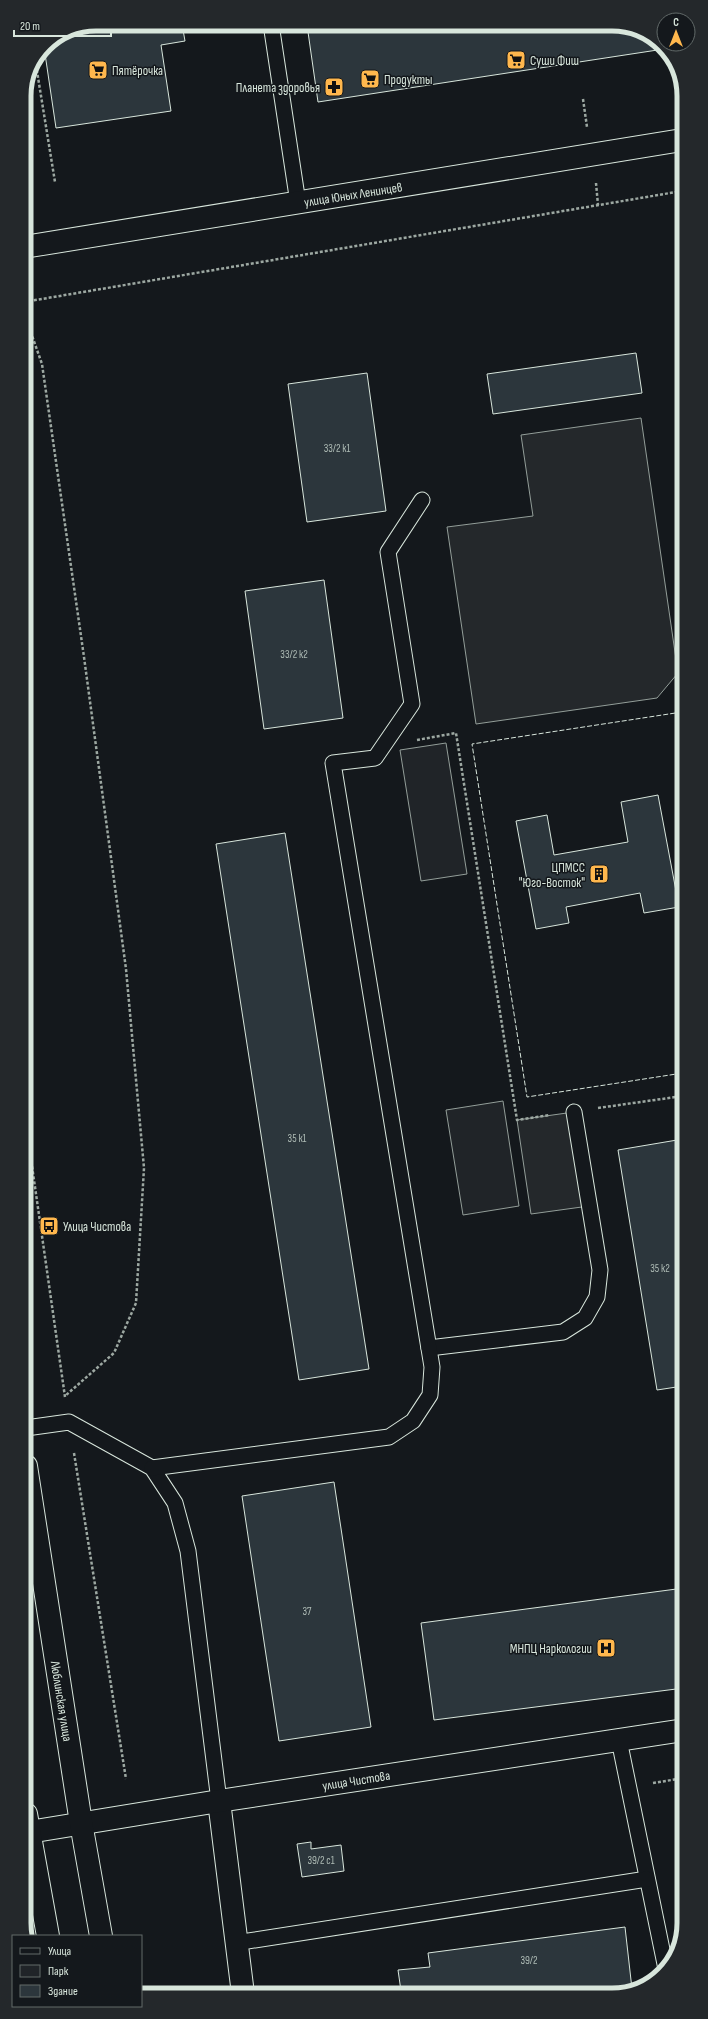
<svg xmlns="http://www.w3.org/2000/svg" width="708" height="2019" font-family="'Sofia Sans Condensed',sans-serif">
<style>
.green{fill:#202428;stroke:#939e99}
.parking{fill:#24282b;stroke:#939e99}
.building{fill:#2c363c;stroke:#d8e6dc}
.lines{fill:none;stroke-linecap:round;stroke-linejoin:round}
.lane-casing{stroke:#d8e6dc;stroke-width:17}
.street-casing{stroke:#d8e6dc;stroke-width:24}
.secondary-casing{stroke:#d8e6dc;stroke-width:24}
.primary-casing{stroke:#d8e6dc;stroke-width:24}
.path{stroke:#9da8a2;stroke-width:2.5;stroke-dasharray:3 2;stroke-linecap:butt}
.lane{stroke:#14181c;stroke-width:15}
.street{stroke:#14181c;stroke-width:22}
.secondary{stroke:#14181c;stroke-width:22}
.primary{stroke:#14181c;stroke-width:22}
.fence{stroke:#d8e6dc;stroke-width:1;stroke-dasharray:5 2;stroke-linecap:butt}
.labels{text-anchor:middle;stroke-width:3;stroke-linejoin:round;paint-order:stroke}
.number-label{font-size:11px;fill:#adbab4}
.poi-label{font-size:13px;fill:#d8e6dc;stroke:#14181c;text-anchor:start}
.street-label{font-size:13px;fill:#d8e6dc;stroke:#14181c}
.rim{fill:none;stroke:#d8e6dc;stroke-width:5}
</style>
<rect width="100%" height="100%" fill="#14181c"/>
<g class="green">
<polygon points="446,743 467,874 421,881 400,750"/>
<polygon points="503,1101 519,1206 463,1215 446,1110"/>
</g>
<g class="parking">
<polygon points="641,418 678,673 657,698 476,724 447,527 533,516 521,435"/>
<polygon points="574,1112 589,1206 531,1214 517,1120"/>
</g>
<g class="building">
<polygon points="96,24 182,24 185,41 161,45 171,111 56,128 44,47 68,29"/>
<polygon points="314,24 617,24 659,42 664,49 318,102 307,25"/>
<polygon points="636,353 642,393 493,414 487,374"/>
<polygon points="367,373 386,511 307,522 288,384"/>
<polygon points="324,580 343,718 264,729 245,591"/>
<polygon points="658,795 679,907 644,913 640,893 566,907 569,923 536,929 516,821 547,815 554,855 628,842 621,802"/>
<polygon points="285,833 369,1369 299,1380 216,844"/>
<polygon points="683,1139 683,1386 657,1390 618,1150"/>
<polygon points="334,1482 371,1727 279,1741 242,1496"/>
<polygon points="684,1588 684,1688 434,1720 421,1623"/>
<polygon points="311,1842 311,1849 341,1845 344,1871 302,1877 297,1844"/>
<polygon points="625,1927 632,1989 607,1993 384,1994 401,1991 398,1970 430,1967 428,1953"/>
</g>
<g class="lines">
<defs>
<g id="lane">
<polyline points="271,24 298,203"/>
<polyline points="429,1348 563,1332 585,1318 597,1297 600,1270 574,1112"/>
<polyline points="26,1428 69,1422 152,1468 175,1503 188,1551 219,1801"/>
<polyline points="152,1468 389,1437 413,1421 430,1395 432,1367 333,763 375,758 412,704 388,552 422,500"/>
<polyline points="619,1740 666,1969"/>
<polyline points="235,1943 647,1879"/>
</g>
<polyline id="street" points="219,1801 243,1994"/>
<g id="secondary">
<polyline points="24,247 682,140"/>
<polyline points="29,1832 219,1801 684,1730"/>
</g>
<g id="primary">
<polyline points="26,1466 81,1823 101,1936"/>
<polyline points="26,1814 48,1936"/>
</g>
</defs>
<use href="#lane" class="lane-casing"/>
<use href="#street" class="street-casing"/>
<use href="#secondary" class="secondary-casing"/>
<use href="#primary" class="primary-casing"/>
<g class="path">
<polyline points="36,65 55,182"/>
<polyline points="583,99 587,127"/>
<polyline points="596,183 598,205"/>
<polyline points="24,302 682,191"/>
<polyline points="24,313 42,364 84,657 126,969 144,1168 136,1303 114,1353 65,1396"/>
<polyline points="417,740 456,733 517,1120 550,1115"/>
<polyline points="598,1108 683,1096"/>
<polyline points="25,1117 65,1397"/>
<polyline points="74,1453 126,1779"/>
<polyline points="653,1783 684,1778"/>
</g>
<use href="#lane" class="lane"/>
<use href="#street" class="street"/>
<use href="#secondary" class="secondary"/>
<use href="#primary" class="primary"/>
<polyline class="fence" points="682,712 472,744 527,1097 683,1073"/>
</g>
<defs>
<symbol id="supermarket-square" viewBox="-11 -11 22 22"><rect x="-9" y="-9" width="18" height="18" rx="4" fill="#ffb74d" stroke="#14181c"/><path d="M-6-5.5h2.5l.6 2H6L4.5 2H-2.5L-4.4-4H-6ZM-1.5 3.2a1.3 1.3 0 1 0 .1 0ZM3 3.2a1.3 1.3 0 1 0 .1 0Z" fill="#111"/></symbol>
<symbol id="pharmacy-square" viewBox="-11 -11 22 22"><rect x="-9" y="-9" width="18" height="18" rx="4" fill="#ffb74d" stroke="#14181c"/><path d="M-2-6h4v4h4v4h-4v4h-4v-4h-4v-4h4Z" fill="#111"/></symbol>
<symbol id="building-square" viewBox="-11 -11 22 22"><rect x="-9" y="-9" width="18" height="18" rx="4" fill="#ffb74d" stroke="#14181c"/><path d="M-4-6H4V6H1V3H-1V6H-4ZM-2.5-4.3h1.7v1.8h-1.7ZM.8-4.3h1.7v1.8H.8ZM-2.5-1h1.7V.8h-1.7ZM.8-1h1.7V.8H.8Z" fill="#111"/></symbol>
<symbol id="bus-square" viewBox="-11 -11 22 22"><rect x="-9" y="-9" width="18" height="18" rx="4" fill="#ffb74d" stroke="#14181c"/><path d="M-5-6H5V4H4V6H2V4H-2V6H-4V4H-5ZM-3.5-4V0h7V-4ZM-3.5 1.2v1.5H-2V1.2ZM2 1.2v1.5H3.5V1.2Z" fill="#111"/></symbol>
<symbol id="hospital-square" viewBox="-11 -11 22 22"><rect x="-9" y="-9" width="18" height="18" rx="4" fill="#ffb74d" stroke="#14181c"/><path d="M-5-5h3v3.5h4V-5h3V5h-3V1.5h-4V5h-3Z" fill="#111"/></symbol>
</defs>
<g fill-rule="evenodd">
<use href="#supermarket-square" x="505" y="49" width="22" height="22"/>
<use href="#supermarket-square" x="87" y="59" width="22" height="22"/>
<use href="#supermarket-square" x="359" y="68" width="22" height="22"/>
<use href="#pharmacy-square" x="323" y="76" width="22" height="22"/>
<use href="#building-square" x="588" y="863" width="22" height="22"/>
<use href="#bus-square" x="38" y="1215" width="22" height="22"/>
<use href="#hospital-square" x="595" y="1637" width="22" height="22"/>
</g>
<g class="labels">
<g class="number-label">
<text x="337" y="452">33/2 к1</text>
<text x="294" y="658">33/2 к2</text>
<text x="297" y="1142">35 к1</text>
<text x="660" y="1272">35 к2</text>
<text x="307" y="1615">37</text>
<text x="321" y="1864">39/2 с1</text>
<text x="529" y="1964">39/2</text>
</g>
<g class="poi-label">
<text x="530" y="65">Суши Фиш</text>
<text x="112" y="75">Пятёрочка</text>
<text x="384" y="84">Продукты</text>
<text x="320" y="92" text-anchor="end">Планета здоровья</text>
<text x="585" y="872" text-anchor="end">ЦПМСС<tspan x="585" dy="15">"Юго-Восток"</tspan></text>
<text x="63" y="1231">Улица Чистова</text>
<text x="592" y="1653" text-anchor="end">МНПЦ Наркологии</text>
</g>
<g class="street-label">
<text transform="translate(353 194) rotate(-9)" y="5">улица Юных Ленинцев</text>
<text transform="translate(62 1701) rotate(81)" y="5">Люблинская улица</text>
<text transform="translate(356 1780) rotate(-9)" y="5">улица Чистова</text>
</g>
</g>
<path d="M0 0H708V2019H0ZM96 31H612A65 65 0 0 1 677 96V1923A65 65 0 0 1 612 1988H96A65 65 0 0 1 31 1923V96A65 65 0 0 1 96 31Z" fill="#24282b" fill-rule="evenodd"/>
<path class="rim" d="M96 31H612A65 65 0 0 1 677 96V1923A65 65 0 0 1 612 1988H96A65 65 0 0 1 31 1923V96A65 65 0 0 1 96 31Z"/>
<rect x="12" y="1935" width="130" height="72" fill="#14181c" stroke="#626a69"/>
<rect x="20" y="1948" width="20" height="6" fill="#14181c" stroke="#626a69"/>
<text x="48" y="1955" font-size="12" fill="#d8e6dc">Улица</text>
<rect x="20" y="1965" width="20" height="12" fill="#202428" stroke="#626a69"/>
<text x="48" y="1975" font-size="12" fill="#d8e6dc">Парк</text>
<rect x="20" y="1985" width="20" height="12" fill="#2c363c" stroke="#626a69"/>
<text x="48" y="1995" font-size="12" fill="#d8e6dc">Здание</text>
<g transform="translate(676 32)"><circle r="19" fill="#14181c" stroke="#626a69"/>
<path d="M0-3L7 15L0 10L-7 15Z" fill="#ffb74d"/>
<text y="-6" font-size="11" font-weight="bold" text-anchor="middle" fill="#d8e6dc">С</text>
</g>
<path d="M14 30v6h97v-6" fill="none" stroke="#d8e6dc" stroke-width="2"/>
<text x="20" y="30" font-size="12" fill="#d8e6dc" stroke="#14181c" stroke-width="3" paint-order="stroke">20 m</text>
</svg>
